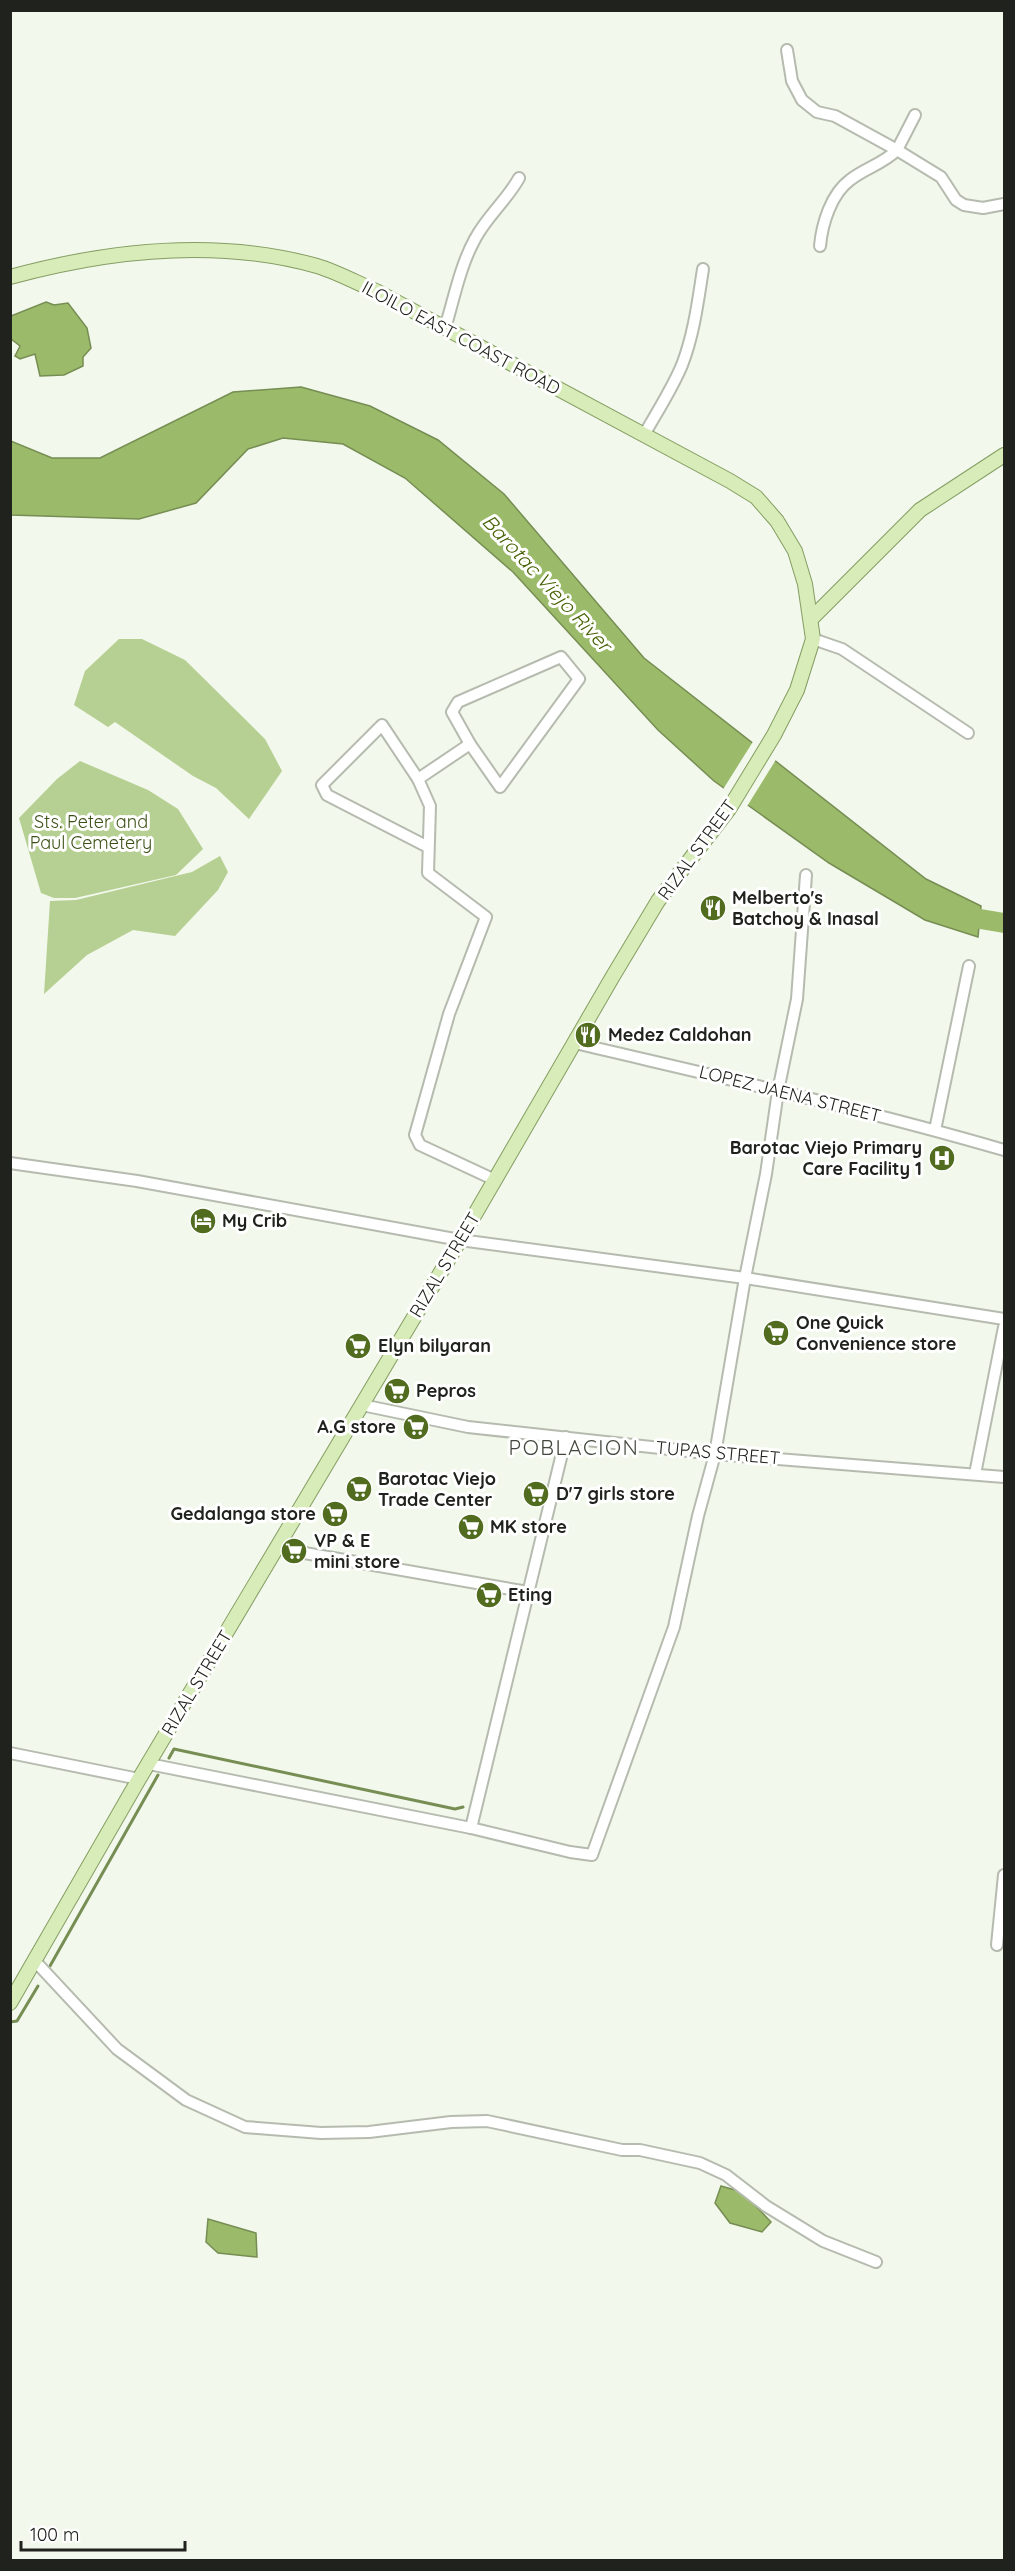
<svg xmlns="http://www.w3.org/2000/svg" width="1015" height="2571" font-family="Quicksand,sans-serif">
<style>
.green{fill:#b6cf92}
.water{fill:#9bbb6a;stroke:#768d53;stroke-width:1.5}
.pier{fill:#f2f8eb}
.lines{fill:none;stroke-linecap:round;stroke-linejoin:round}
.stream{stroke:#768d53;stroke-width:3}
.river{stroke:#9bbb6a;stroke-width:20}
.minor-casing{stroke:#b6bbaf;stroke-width:14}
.major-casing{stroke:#859d63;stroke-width:16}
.minor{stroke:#fff;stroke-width:10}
.major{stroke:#d7ecb8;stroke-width:14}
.labels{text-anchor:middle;stroke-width:6;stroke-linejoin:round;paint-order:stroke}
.street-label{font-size:18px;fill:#20221d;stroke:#fff}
.park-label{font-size:18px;fill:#3c5016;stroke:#fff}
.poi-label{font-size:18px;font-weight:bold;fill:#20221d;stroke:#fff;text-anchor:start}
.water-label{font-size:20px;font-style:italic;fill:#466203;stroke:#fff}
.quarter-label{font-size:21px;letter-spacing:1.5px;fill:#43473d;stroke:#fff}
</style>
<rect width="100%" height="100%" fill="#f2f8eb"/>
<g class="green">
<polygon points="119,639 142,639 185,660 265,739 282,771 249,819 216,788 193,776 115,722 108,727 74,705 85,671"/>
<polygon points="80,761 148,790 178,809 203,849 176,875 75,898 54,898 41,893 19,818 57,779"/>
<polygon points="220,856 228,872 218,890 175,936 133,930 87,955 44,994 50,901 76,900 192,872"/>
</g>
<g class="water">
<polygon points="46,302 54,305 68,303 87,328 91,348 83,357 83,366 64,375 40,376 35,354 20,359 15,356 20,346 11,339 11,316"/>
<polygon points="301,387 370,406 438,440 504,494 644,658 926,879 981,906 978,937 925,920 829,863 714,781 658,730 513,572 405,478 343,444 283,438 248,449 196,503 139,519 11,515 11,441 52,458 100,458 233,392"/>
<polygon points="721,2186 742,2192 771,2222 762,2232 730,2223 715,2203"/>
<polygon points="208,2219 256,2233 257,2257 218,2253 206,2242"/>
</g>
<polygon class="pier" points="754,740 777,758 746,808 722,791"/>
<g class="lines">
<g class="stream">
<polyline points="169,1758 174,1749 455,1809 463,1807"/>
<polyline points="50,1966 158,1775"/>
<polyline points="10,2022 17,2021 38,1986"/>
</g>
<polyline class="river" points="955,912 963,916 1004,923"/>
<defs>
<g id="minor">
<path d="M787,50L792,81L802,100L817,112L835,116L897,150C883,164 865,168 850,180C831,194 822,224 820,246"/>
<polyline points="915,115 897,150 941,177 956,200 964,205 983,208 1004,204"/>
<path d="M445,328C454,299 460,266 475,239C487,216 507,200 519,178"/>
<path d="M644,435C657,412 672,389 682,365C694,334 698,301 703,269"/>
<polyline points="813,639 842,649 968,733"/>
<polygon points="561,657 579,679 500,787 470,744 452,712 458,702"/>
<polyline points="418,779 470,744"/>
<polyline points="428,847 327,795 322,785 382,725 418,779 430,806 428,873 486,917 449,1014 415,1135 420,1145 495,1180"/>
<path d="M575,1043C719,1077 863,1109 1004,1150"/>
<polyline points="935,1130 969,966"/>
<polyline points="10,1163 137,1181 460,1240 745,1278 1004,1319"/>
<polyline points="362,1405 468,1427 715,1454 1004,1477"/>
<polyline points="975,1474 1004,1327"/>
<polyline points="276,1548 528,1592"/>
<polyline points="10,1753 139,1779"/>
<polyline points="149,1764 471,1828 570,1852 592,1855 674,1627 698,1516 715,1454 745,1278 766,1174 778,1091 797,999 806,875"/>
<polyline points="471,1828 566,1437"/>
<polyline points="997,1945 1004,1875"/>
<polyline points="34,1960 117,2049 186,2100 245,2127 321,2133 369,2132 451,2122 487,2121 622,2150 640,2150 700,2163 726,2175 766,2206 823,2241 876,2262"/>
</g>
<g id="major">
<path d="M10,277C109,250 217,238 317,266C337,272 357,283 376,291L730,481L756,497L777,521L795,551L805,584L813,639L797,690L774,735L729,809L658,901L613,976L460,1240L139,1779L10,2003"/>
<polyline points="811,619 920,510 1004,455"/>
</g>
</defs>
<use href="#minor" class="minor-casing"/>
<use href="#major" class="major-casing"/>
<use href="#minor" class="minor"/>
<use href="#major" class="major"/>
</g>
<defs>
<symbol id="restaurant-disc" viewBox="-11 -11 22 22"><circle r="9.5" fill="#516c1f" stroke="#fff"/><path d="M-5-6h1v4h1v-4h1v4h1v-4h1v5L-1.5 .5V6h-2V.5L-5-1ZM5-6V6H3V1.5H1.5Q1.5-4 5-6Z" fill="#fff"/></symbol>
<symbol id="hospital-disc" viewBox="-11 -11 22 22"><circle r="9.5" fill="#516c1f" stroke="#fff"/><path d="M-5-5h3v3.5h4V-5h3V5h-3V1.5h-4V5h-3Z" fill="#fff"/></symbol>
<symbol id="hotel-disc" viewBox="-11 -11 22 22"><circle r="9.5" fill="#516c1f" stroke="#fff"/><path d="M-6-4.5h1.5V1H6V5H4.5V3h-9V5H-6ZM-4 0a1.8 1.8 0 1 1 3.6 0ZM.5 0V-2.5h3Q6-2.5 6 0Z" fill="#fff"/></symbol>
<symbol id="supermarket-disc" viewBox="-11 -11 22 22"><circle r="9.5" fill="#516c1f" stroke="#fff"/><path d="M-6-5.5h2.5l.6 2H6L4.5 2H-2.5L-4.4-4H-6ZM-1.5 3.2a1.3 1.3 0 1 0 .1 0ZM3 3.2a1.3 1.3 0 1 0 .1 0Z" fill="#fff"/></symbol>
</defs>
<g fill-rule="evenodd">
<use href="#restaurant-disc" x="698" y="893" width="30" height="30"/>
<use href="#restaurant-disc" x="573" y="1020" width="30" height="30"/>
<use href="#hospital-disc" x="927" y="1143" width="30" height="30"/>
<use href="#hotel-disc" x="188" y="1206" width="30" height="30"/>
<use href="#supermarket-disc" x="761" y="1318" width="30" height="30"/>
<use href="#supermarket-disc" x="343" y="1331" width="30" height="30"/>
<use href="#supermarket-disc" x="382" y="1376" width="30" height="30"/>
<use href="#supermarket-disc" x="401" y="1412" width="30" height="30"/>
<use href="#supermarket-disc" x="344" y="1474" width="30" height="30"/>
<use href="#supermarket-disc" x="521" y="1479" width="30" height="30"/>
<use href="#supermarket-disc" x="320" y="1499" width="30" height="30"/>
<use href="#supermarket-disc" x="456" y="1512" width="30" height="30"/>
<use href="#supermarket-disc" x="279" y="1536" width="30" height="30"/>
<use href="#supermarket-disc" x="474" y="1580" width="30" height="30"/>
</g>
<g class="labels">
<g class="street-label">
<text transform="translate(461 338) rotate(28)" y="6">ILOILO EAST COAST ROAD</text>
<text transform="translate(697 850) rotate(-54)" y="6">RIZAL STREET</text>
<text transform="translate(790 1094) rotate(14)" y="6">LOPEZ JAENA STREET</text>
<text transform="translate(445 1265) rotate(-59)" y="6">RIZAL STREET</text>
<text transform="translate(718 1453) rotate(5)" y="6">TUPAS STREET</text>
<text transform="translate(197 1683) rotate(-59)" y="6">RIZAL STREET</text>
</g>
<g class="park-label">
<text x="91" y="828">Sts. Peter and<tspan x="91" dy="21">Paul Cemetery</tspan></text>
</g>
<g class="poi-label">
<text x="732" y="904">Melberto's<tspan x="732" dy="21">Batchoy &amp; Inasal</tspan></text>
<text x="608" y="1041">Medez Caldohan</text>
<text x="922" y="1154" text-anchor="end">Barotac Viejo Primary<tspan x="922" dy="21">Care Facility 1</tspan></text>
<text x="222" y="1227">My Crib</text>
<text x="796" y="1329">One Quick<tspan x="796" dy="21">Convenience store</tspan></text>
<text x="378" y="1352">Elyn bilyaran</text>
<text x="416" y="1397">Pepros</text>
<text x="396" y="1433" text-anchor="end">A.G store</text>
<text x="378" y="1485">Barotac Viejo<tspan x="378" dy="21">Trade Center</tspan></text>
<text x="556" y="1500">D'7 girls store</text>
<text x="316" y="1520" text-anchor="end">Gedalanga store</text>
<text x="490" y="1533">MK store</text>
<text x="314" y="1547">VP &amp; E<tspan x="314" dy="21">mini store</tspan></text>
<text x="508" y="1601">Eting</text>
</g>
<g class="water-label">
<text transform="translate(547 583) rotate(47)" y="7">Barotac Viejo River</text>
</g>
<g class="quarter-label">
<text x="574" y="1455">POBLACION</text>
</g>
</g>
<rect width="1015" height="2571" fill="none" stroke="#20221d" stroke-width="24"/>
<path d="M21 2541v9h164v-9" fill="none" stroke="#20221d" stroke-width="3"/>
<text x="30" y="2541" font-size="18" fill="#20221d" stroke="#ffffff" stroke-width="4.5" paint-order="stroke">100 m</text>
</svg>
